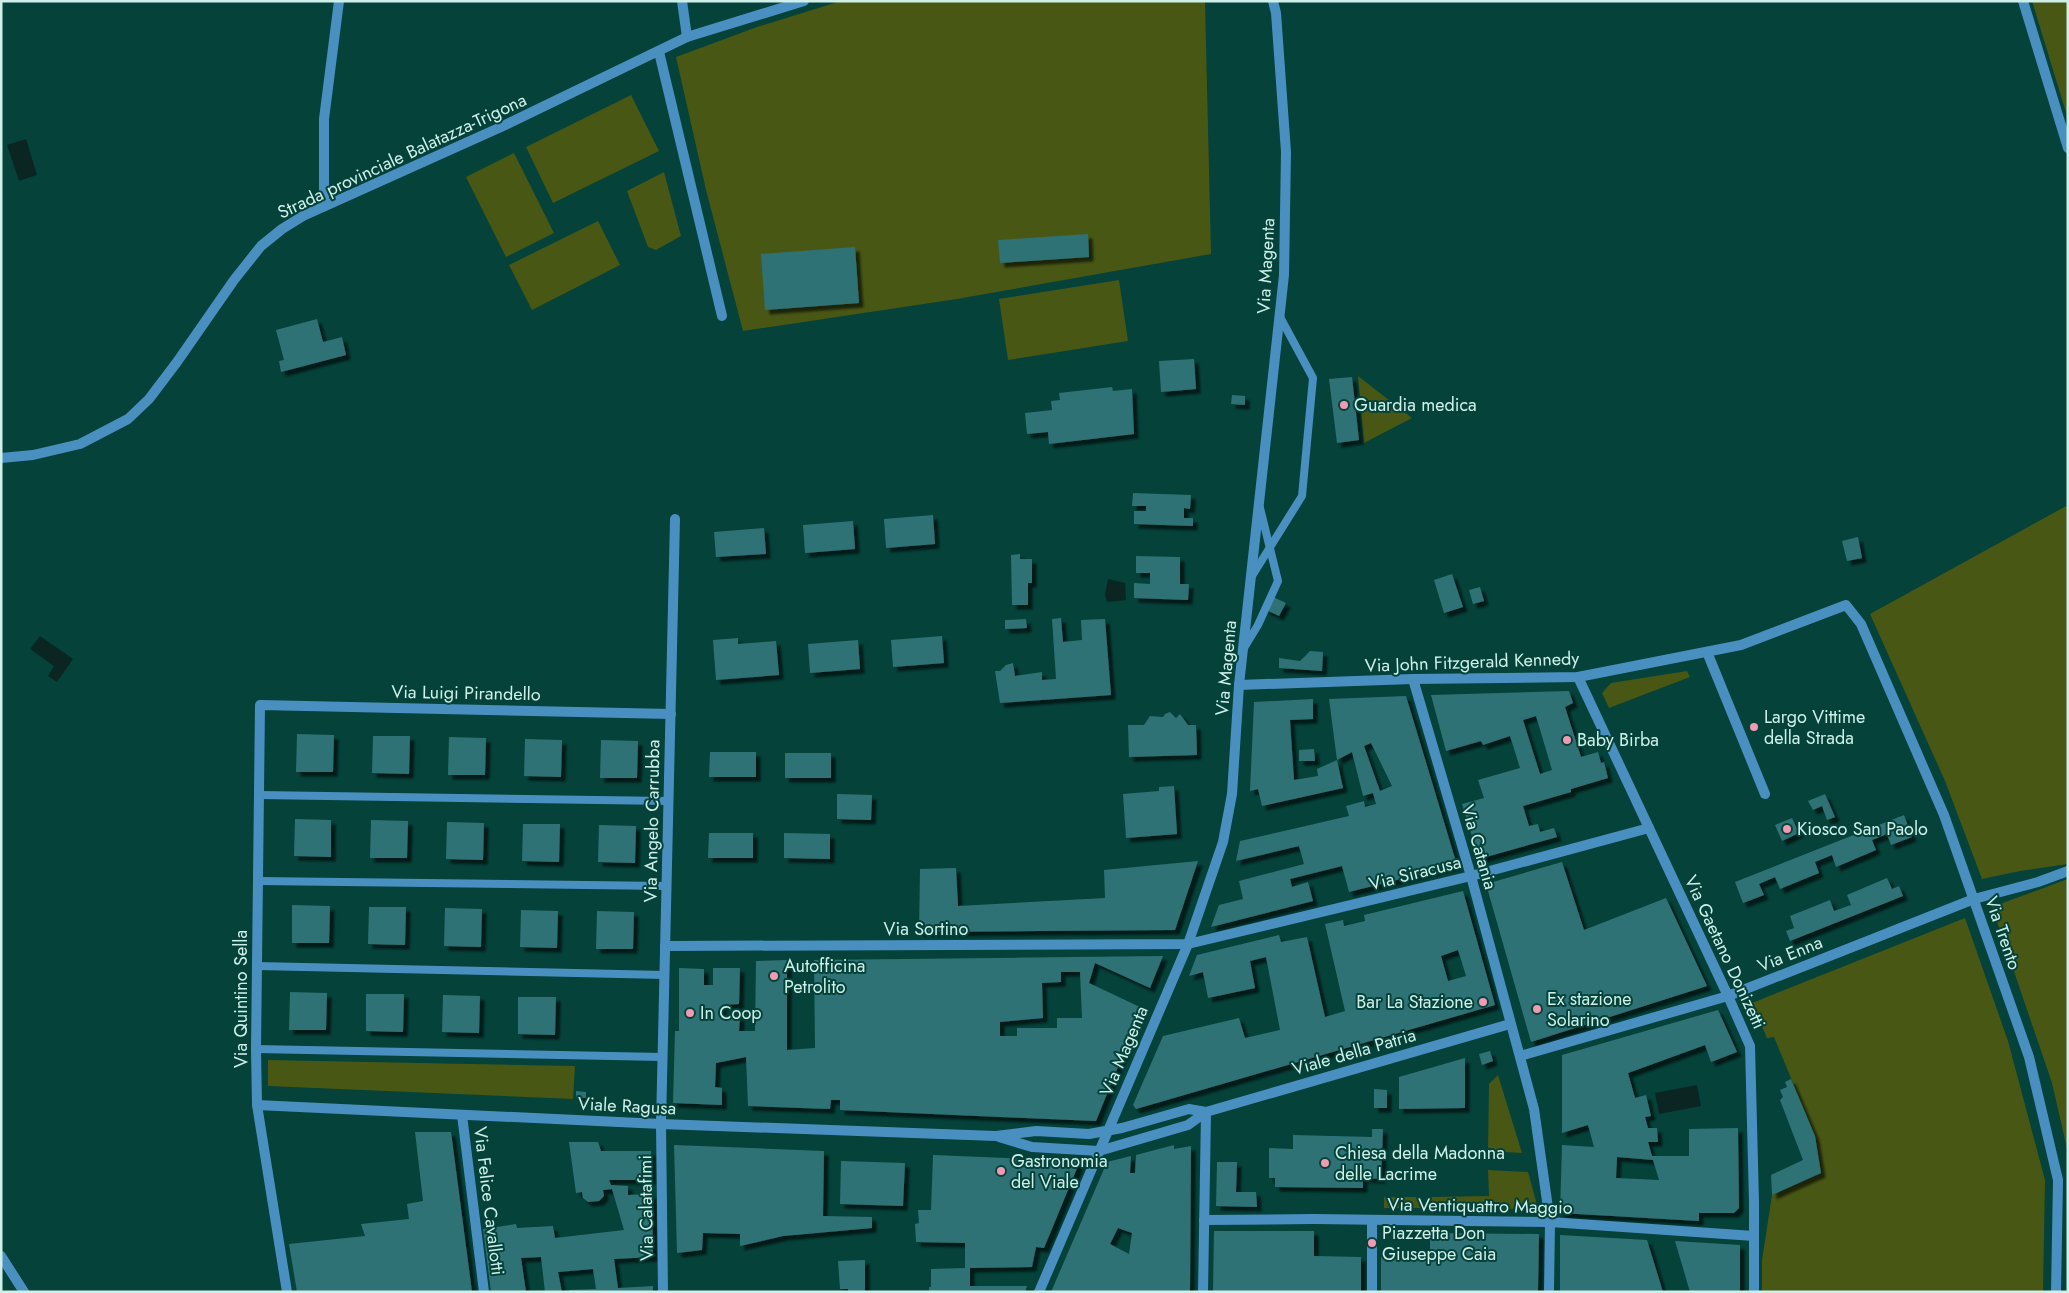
<svg xmlns="http://www.w3.org/2000/svg" width="2069" height="1293" font-family="Jost,sans-serif">
<style>
.green{fill:#485714}
.water{fill:#0b2622}
.building{fill:#2e7276;fill-rule:evenodd;filter:url(#shadow)}
.lines{fill:none;stroke-linecap:round;stroke-linejoin:round}
.service{stroke:#4990c1;stroke-width:8}
.pedestrian{stroke:#4990c1;stroke-width:10}
.minor{stroke:#4990c1;stroke-width:10}
.tertiary{stroke:#4990c1;stroke-width:10}
.poi-dot{fill:#f19ab3;stroke:#04423a;stroke-width:2}
.labels{text-anchor:middle;stroke-width:4;stroke-linejoin:round;paint-order:stroke}
.street-label{font-size:18px;fill:#cef0e9;stroke:#04423a}
.poi-label{font-size:18px;fill:#cef0e9;stroke:#04423a;text-anchor:start}
</style>
<defs>
<filter id="shadow"><feDropShadow dx="4.5" dy="4.5" stdDeviation="1" flood-color="#0009"/></filter>
</defs>
<rect width="100%" height="100%" fill="#04423a"/>
<g class="green">
<polygon points="841,1 1205,1 1211,254 957,299 743,331 706,190 676,57 757,27"/>
<polygon points="2032,1 2068,1 2068,119"/>
<polygon points="631,95 659,151 553,203 526,147"/>
<polygon points="514,153 554,233 506,257 466,177"/>
<polygon points="664,172 681,236 656,250 648,247 627,191"/>
<polygon points="598,221 620,265 532,310 509,265"/>
<polygon points="1119,280 1128,341 1008,360 999,299"/>
<polygon points="1358,376 1412,418 1364,443"/>
<polygon points="2068,505 2068,864 2020,871 1982,879 1945,781 1870,614"/>
<polygon points="1687,671 1690,677 1609,708 1602,693 1611,683"/>
<polygon points="2068,879 2068,1153 2052,1083 1992,907"/>
<polygon points="1965,918 2008,1041 2045,1180 2043,1292 1762,1292 1762,1260 1772,1195 1821,1173 1815,1136 1774,1037 1767,1038 1752,1003"/>
<polygon points="268,1060 575,1066 573,1099 268,1086"/>
<polygon points="1498,1075 1522,1153 1488,1151 1489,1084"/>
<polygon points="1488,1170 1528,1172 1537,1205 1535,1209 1431,1208 1431,1197 1489,1196"/>
<rect x="1384" y="1197" width="36" height="11"/>
</g>
<g class="water">
<polygon points="26,139 37,175 19,181 7,145"/>
<polygon points="1108,579 1125,583 1126,600 1107,602 1105,595"/>
<polygon points="40,636 73,659 57,682 48,676 54,666 30,649"/>
<polygon points="1697,1085 1701,1106 1659,1114 1655,1093"/>
</g>
<g class="building">
<polygon points="1088,234 1089,257 1000,263 998,240"/>
<polygon points="855,247 859,303 765,310 761,254"/>
<polygon points="317,319 323,342 342,337 346,355 281,372 279,361 284,360 276,330"/>
<polygon points="1194,359 1196,389 1161,392 1159,361"/>
<polygon points="1352,377 1359,440 1337,443 1329,379"/>
<polygon points="1112,387 1113,391 1132,389 1134,434 1049,444 1048,432 1027,434 1025,413 1052,410 1051,401 1060,400 1059,393"/>
<polygon points="1232,395 1245,396 1245,405 1231,404"/>
<polygon points="1133,493 1191,495 1190,509 1184,508 1184,518 1193,518 1193,526 1134,524 1134,511 1146,511 1146,506 1132,506"/>
<polygon points="933,515 935,544 886,548 884,519"/>
<polygon points="853,521 855,549 805,553 803,525"/>
<polygon points="764,528 766,554 716,557 714,532"/>
<polygon points="1858,537 1862,558 1847,561 1842,541"/>
<polygon points="1020,554 1020,559 1032,559 1032,583 1028,583 1028,605 1012,605 1011,555"/>
<polygon points="1136,556 1180,557 1180,584 1189,584 1188,600 1134,598 1134,583 1150,584 1150,573 1136,573"/>
<polygon points="1452,574 1463,607 1444,613 1434,580"/>
<polygon points="1480,587 1484,601 1473,604 1469,590"/>
<polygon points="1271,596 1286,603 1279,616 1264,609"/>
<polygon points="1061,618 1063,642 1082,640 1081,620 1105,619 1111,695 1000,703 995,671 1000,671 1006,665 1013,663 1015,676 1042,672 1042,680 1056,679 1052,619"/>
<polygon points="1026,619 1027,628 1005,629 1005,620"/>
<polygon points="942,636 944,663 893,667 891,640"/>
<polygon points="738,638 738,644 776,641 779,675 716,680 713,640"/>
<polygon points="858,640 860,669 810,673 808,644"/>
<polygon points="1310,651 1323,652 1322,671 1279,668 1279,658 1300,661"/>
<path d="M1569,691L1573,703L1565,707L1581,757L1598,752L1601,763L1604,762L1608,778L1571,789V792L1523,806L1529,826L1538,824L1540,832L1554,828L1557,837L1479,859L1462,804L1484,798L1478,780L1520,768L1510,736L1483,745L1481,741L1446,751L1431,695ZM1536,716L1552,770L1540,774L1523,720Z"/>
<path d="M1406,696L1457,865L1349,892L1342,866L1290,879L1292,887L1308,882L1313,901L1211,927L1219,905L1243,899L1239,881L1304,864L1299,846L1236,861L1240,841L1349,816L1346,806L1364,801L1365,807L1376,804L1373,793L1363,796L1352,752L1337,760L1343,788L1262,806L1258,789L1250,791L1254,702L1313,699V719L1290,720L1294,780L1318,776L1317,769L1337,760L1329,699ZM1371,743L1392,786L1380,791L1364,746Z"/>
<polygon points="1170,712 1176,718 1180,714 1188,725 1196,725 1197,755 1129,757 1128,725 1144,725 1150,716 1163,717 1165,714"/>
<polygon points="297,734 334,735 333,772 296,772"/>
<polygon points="373,736 410,736 409,774 372,773"/>
<polygon points="449,737 486,738 485,775 448,775"/>
<polygon points="525,739 562,740 561,777 524,776"/>
<polygon points="601,740 638,741 637,778 600,778"/>
<polygon points="1314,749 1315,761 1299,761 1299,750"/>
<polygon points="710,752 756,752 756,777 709,777"/>
<rect x="785" y="753" width="46" height="25"/>
<polygon points="1174,786 1177,834 1126,838 1123,794 1159,791 1159,787"/>
<polygon points="837,794 872,795 871,820 837,819"/>
<polygon points="1825,794 1835,817 1827,820 1822,806 1813,810 1808,801"/>
<polygon points="1904,815 1912,837 1891,845 1887,834 1872,840 1876,850 1836,867 1832,855 1815,862 1819,873 1780,889 1775,877 1759,884 1764,895 1743,903 1735,882"/>
<polygon points="1792,818 1799,833 1782,841 1775,825"/>
<polygon points="295,819 331,820 331,857 294,856"/>
<polygon points="371,820 408,821 407,858 370,858"/>
<polygon points="447,822 484,823 483,860 446,859"/>
<polygon points="523,824 560,824 559,862 522,861"/>
<polygon points="599,825 636,826 635,863 598,862"/>
<polygon points="709,833 753,833 753,858 708,858"/>
<polygon points="784,833 830,834 830,859 784,858"/>
<polygon points="1198,861 1175,930 919,932 920,869 956,868 958,906 1105,898 1104,870"/>
<polygon points="1562,862 1584,930 1666,898 1707,986 1531,1042 1486,884"/>
<polygon points="1887,878 1892,889 1899,886 1903,896 1790,941 1786,931 1794,928 1790,916 1830,900 1834,911 1851,905 1847,895"/>
<path d="M1463,891L1495,1005L1136,1109L1133,1105L1163,1036L1239,1018L1245,1038L1280,1030L1266,957L1250,961L1255,988L1208,998L1203,972L1189,976L1197,955L1279,935L1281,942L1307,937L1325,1017L1345,1011L1325,924L1343,920L1344,926L1365,921L1364,915ZM1458,950L1466,976L1448,981L1441,956Z"/>
<polygon points="292,905 330,906 329,943 292,943"/>
<polygon points="369,907 406,907 405,945 368,944"/>
<polygon points="445,908 482,909 481,947 444,946"/>
<polygon points="521,910 558,911 557,948 520,947"/>
<polygon points="597,911 634,912 633,949 596,949"/>
<path d="M1163,956L1150,988L1095,963L1089,983L1142,1008L1096,1121L840,1110V1100H831L830,1109L748,1106L746,1057L716,1063L715,1087L722,1088V1105L673,1103L675,1031H679V968L704,969V985H713V968H740L739,1004L722,1005V1016H740L739,1031H755L756,961L787,960V1050L815,1048L814,960ZM1061,972H1080L1082,1018H1057V1028H1017V1036H1000V1022L1043,1018L1042,983L1061,982Z"/>
<polygon points="290,992 327,993 326,1030 289,1030"/>
<polygon points="366,994 404,994 403,1032 366,1031"/>
<polygon points="443,995 480,996 479,1033 442,1032"/>
<polygon points="518,997 556,997 555,1035 518,1034"/>
<path d="M1718,1010L1737,1052L1711,1062L1705,1045L1628,1073L1635,1098L1646,1095L1651,1116L1645,1117L1648,1128H1657L1658,1142H1648L1652,1156H1689V1129L1738,1128L1739,1208L1734,1213H1699V1221L1560,1213L1562,1145L1594,1147L1588,1125L1562,1133V1055ZM1617,1157L1653,1160L1659,1180L1616,1178Z"/>
<polygon points="1490,1051 1493,1061 1482,1065 1479,1054"/>
<polygon points="1465,1058 1465,1108 1399,1109 1399,1077"/>
<polygon points="1791,1079 1815,1136 1821,1173 1772,1195 1771,1175 1803,1160 1780,1100 1783,1097 1780,1090 1787,1087 1785,1082"/>
<polygon points="1374,1089 1387,1090 1387,1108 1374,1108"/>
<polygon points="576,1091 586,1092 586,1098 576,1098"/>
<polygon points="1372,1129 1383,1129 1381,1179 1363,1178 1363,1188 1275,1187 1275,1178 1269,1178 1269,1148 1293,1149 1293,1135 1372,1137"/>
<polygon points="415,1132 451,1132 472,1292 297,1292 289,1244 365,1236 361,1224 409,1219 407,1204 423,1201"/>
<polygon points="569,1142 598,1142 601,1151 651,1151 651,1180 609,1180 611,1185 628,1186 628,1195 652,1194 653,1257 614,1259 618,1288 653,1286 653,1292 569,1292 569,1290 596,1289 593,1269 558,1272 562,1292 545,1292 541,1257 521,1258 526,1292 491,1292 483,1229 516,1224 517,1228 553,1226 555,1238 624,1230 612,1189 603,1190 604,1196 599,1201 588,1202 583,1198 582,1192 576,1193"/>
<polygon points="674,1145 824,1151 823,1216 872,1217 872,1228 783,1236 740,1246 740,1234 703,1233 702,1250 677,1253"/>
<path d="M1174,1145V1149L1191,1146L1190,1292H1051L1107,1162L1131,1156L1130,1173H1135L1136,1155ZM1118,1228L1132,1233L1129,1254L1110,1244Z"/>
<polygon points="933,1155 1080,1161 1044,1248 1036,1247 1032,1267 970,1268 970,1286 1027,1286 1025,1292 929,1292 929,1287 931,1287 931,1269 965,1268 965,1243 916,1242 915,1224 919,1223 918,1210 931,1210"/>
<polygon points="841,1161 905,1163 903,1206 840,1204"/>
<polygon points="1217,1162 1237,1162 1236,1192 1256,1192 1257,1207 1216,1206"/>
<polygon points="1214,1231 1314,1231 1314,1256 1361,1257 1361,1292 1213,1292"/>
<polygon points="1430,1233 1539,1234 1538,1292 1381,1292 1381,1257 1424,1257 1430,1252"/>
<polygon points="1560,1235 1647,1240 1663,1292 1560,1292"/>
<polygon points="1675,1241 1740,1245 1740,1292 1690,1292"/>
<polygon points="865,1260 865,1292 848,1292 848,1289 840,1289 838,1261"/>
</g>
<g class="lines">
<g class="service">
<polyline points="1252,576 1302,496 1313,378 1280,317"/>
<polyline points="1244,648 1258,625 1278,581 1260,508"/>
<polyline points="259,795 669,801"/>
<polyline points="258,881 666,886"/>
<polyline points="257,966 665,975"/>
<polyline points="256,1049 663,1057"/>
</g>
<polyline class="pedestrian" points="1707,652 1765,794"/>
<g class="minor">
<polyline points="682,1 687,37"/>
<polyline points="2023,1 2068,148"/>
<polyline points="659,52 722,316"/>
<polyline points="324,206 324,119 339,1"/>
<polyline points="1578,677 1728,996 1750,1046 1754,1202 1754,1292"/>
<polyline points="1413,679 1471,876 1534,1109 1550,1222 1549,1292"/>
<polyline points="1239,685 1413,679 1578,677 1741,645 1846,605 1861,624 1944,815 2029,1057 2058,1180 2056,1292"/>
<polyline points="665,946 1188,944 1471,876 1649,828"/>
<polyline points="1520,1056 1728,996 1974,899 2038,882 2068,871"/>
<polyline points="257,1105 661,1124 996,1136 1036,1131 1089,1134 1122,1128 1189,1109 1206,1112"/>
<polyline points="462,1115 484,1292"/>
<polyline points="999,1137 1032,1147 1099,1151 1188,1125 1206,1112 1510,1024"/>
<polyline points="1204,1220 1314,1219 1550,1222 1754,1236"/>
<polyline points="1,1256 24,1292"/>
<polyline points="287,1292 257,1105 256,1049 260,705 671,714"/>
<polyline points="663,1292 661,1124 675,519"/>
<polyline points="1203,1292 1206,1112"/>
<polyline points="1372,1292 1372,1220"/>
</g>
<g class="tertiary">
<polyline points="1,458 33,455 80,444 128,419 149,399 177,362 234,280 261,246 282,229 303,216 501,127 687,37 804,1"/>
<polyline points="1039,1292 1188,944 1223,842 1232,794 1239,685 1284,275 1286,152 1276,13 1273,1"/>
</g>
</g>
<g class="poi-dot">
<circle cx="1344" cy="405" r="5"/>
<circle cx="1754" cy="727" r="5"/>
<circle cx="1567" cy="740" r="5"/>
<circle cx="1787" cy="829" r="5"/>
<circle cx="774" cy="976" r="5"/>
<circle cx="1483" cy="1002" r="5"/>
<circle cx="1537" cy="1009" r="5"/>
<circle cx="690" cy="1013" r="5"/>
<circle cx="1325" cy="1163" r="5"/>
<circle cx="1001" cy="1171" r="5"/>
<circle cx="1372" cy="1243" r="5"/>
</g>
<g class="labels">
<g class="street-label">
<text transform="translate(402 156) rotate(-25)" y="6">Strada provinciale Balatazza-Trigona</text>
<text transform="translate(1266 266) rotate(-87)" y="6">Via Magenta</text>
<text transform="translate(1472 662) rotate(-2)" y="6">Via John Fitzgerald Kennedy</text>
<text transform="translate(1226 668) rotate(-85)" y="6">Via Magenta</text>
<text transform="translate(466 693) rotate(1)" y="6">Via Luigi Pirandello</text>
<text transform="translate(652 821) rotate(-89)" y="6">Via Angelo Carrubba</text>
<text transform="translate(1479 847) rotate(74)" y="6">Via Catania</text>
<text transform="translate(1415 873) rotate(-14)" y="6">Via Siracusa</text>
<text x="926" y="935">Via Sortino</text>
<text transform="translate(2003 933) rotate(71)" y="6">Via Trento</text>
<text transform="translate(1725 952) rotate(65)" y="6">Via Gaetano Donizetti</text>
<text transform="translate(1790 954) rotate(-22)" y="6">Via Enna</text>
<text transform="translate(241 999) rotate(-90)" y="6">Via Quintino Sella</text>
<text transform="translate(1124 1051) rotate(-67)" y="6">Via Magenta</text>
<text transform="translate(1354 1052) rotate(-16)" y="6">Viale della Patria</text>
<text transform="translate(627 1106) rotate(3)" y="6">Viale Ragusa</text>
<text transform="translate(489 1201) rotate(83)" y="6">Via Felice Cavallotti</text>
<text transform="translate(1480 1206) rotate(1)" y="6">Via Ventiquattro Maggio</text>
<text transform="translate(646 1208) rotate(-91)" y="6">Via Calatafimi</text>
</g>
<g class="poi-label">
<text x="1354" y="411">Guardia medica</text>
<text x="1764" y="723">Largo Vittime<tspan x="1764" dy="21">della Strada</tspan></text>
<text x="1577" y="746">Baby Birba</text>
<text x="1797" y="835">Kiosco San Paolo</text>
<text x="784" y="972">Autofficina<tspan x="784" dy="21">Petrolito</tspan></text>
<text x="1547" y="1005">Ex stazione<tspan x="1547" dy="21">Solarino</tspan></text>
<text x="1473" y="1008" text-anchor="end">Bar La Stazione</text>
<text x="700" y="1019">In Coop</text>
<text x="1335" y="1159">Chiesa della Madonna<tspan x="1335" dy="21">delle Lacrime</tspan></text>
<text x="1011" y="1167">Gastronomia<tspan x="1011" dy="21">del Viale</tspan></text>
<text x="1382" y="1239">Piazzetta Don<tspan x="1382" dy="21">Giuseppe Caia</tspan></text>
</g>
</g>
<rect width="2069" height="1293" fill="none" stroke="#cef0e9" stroke-width="5"/>
</svg>
